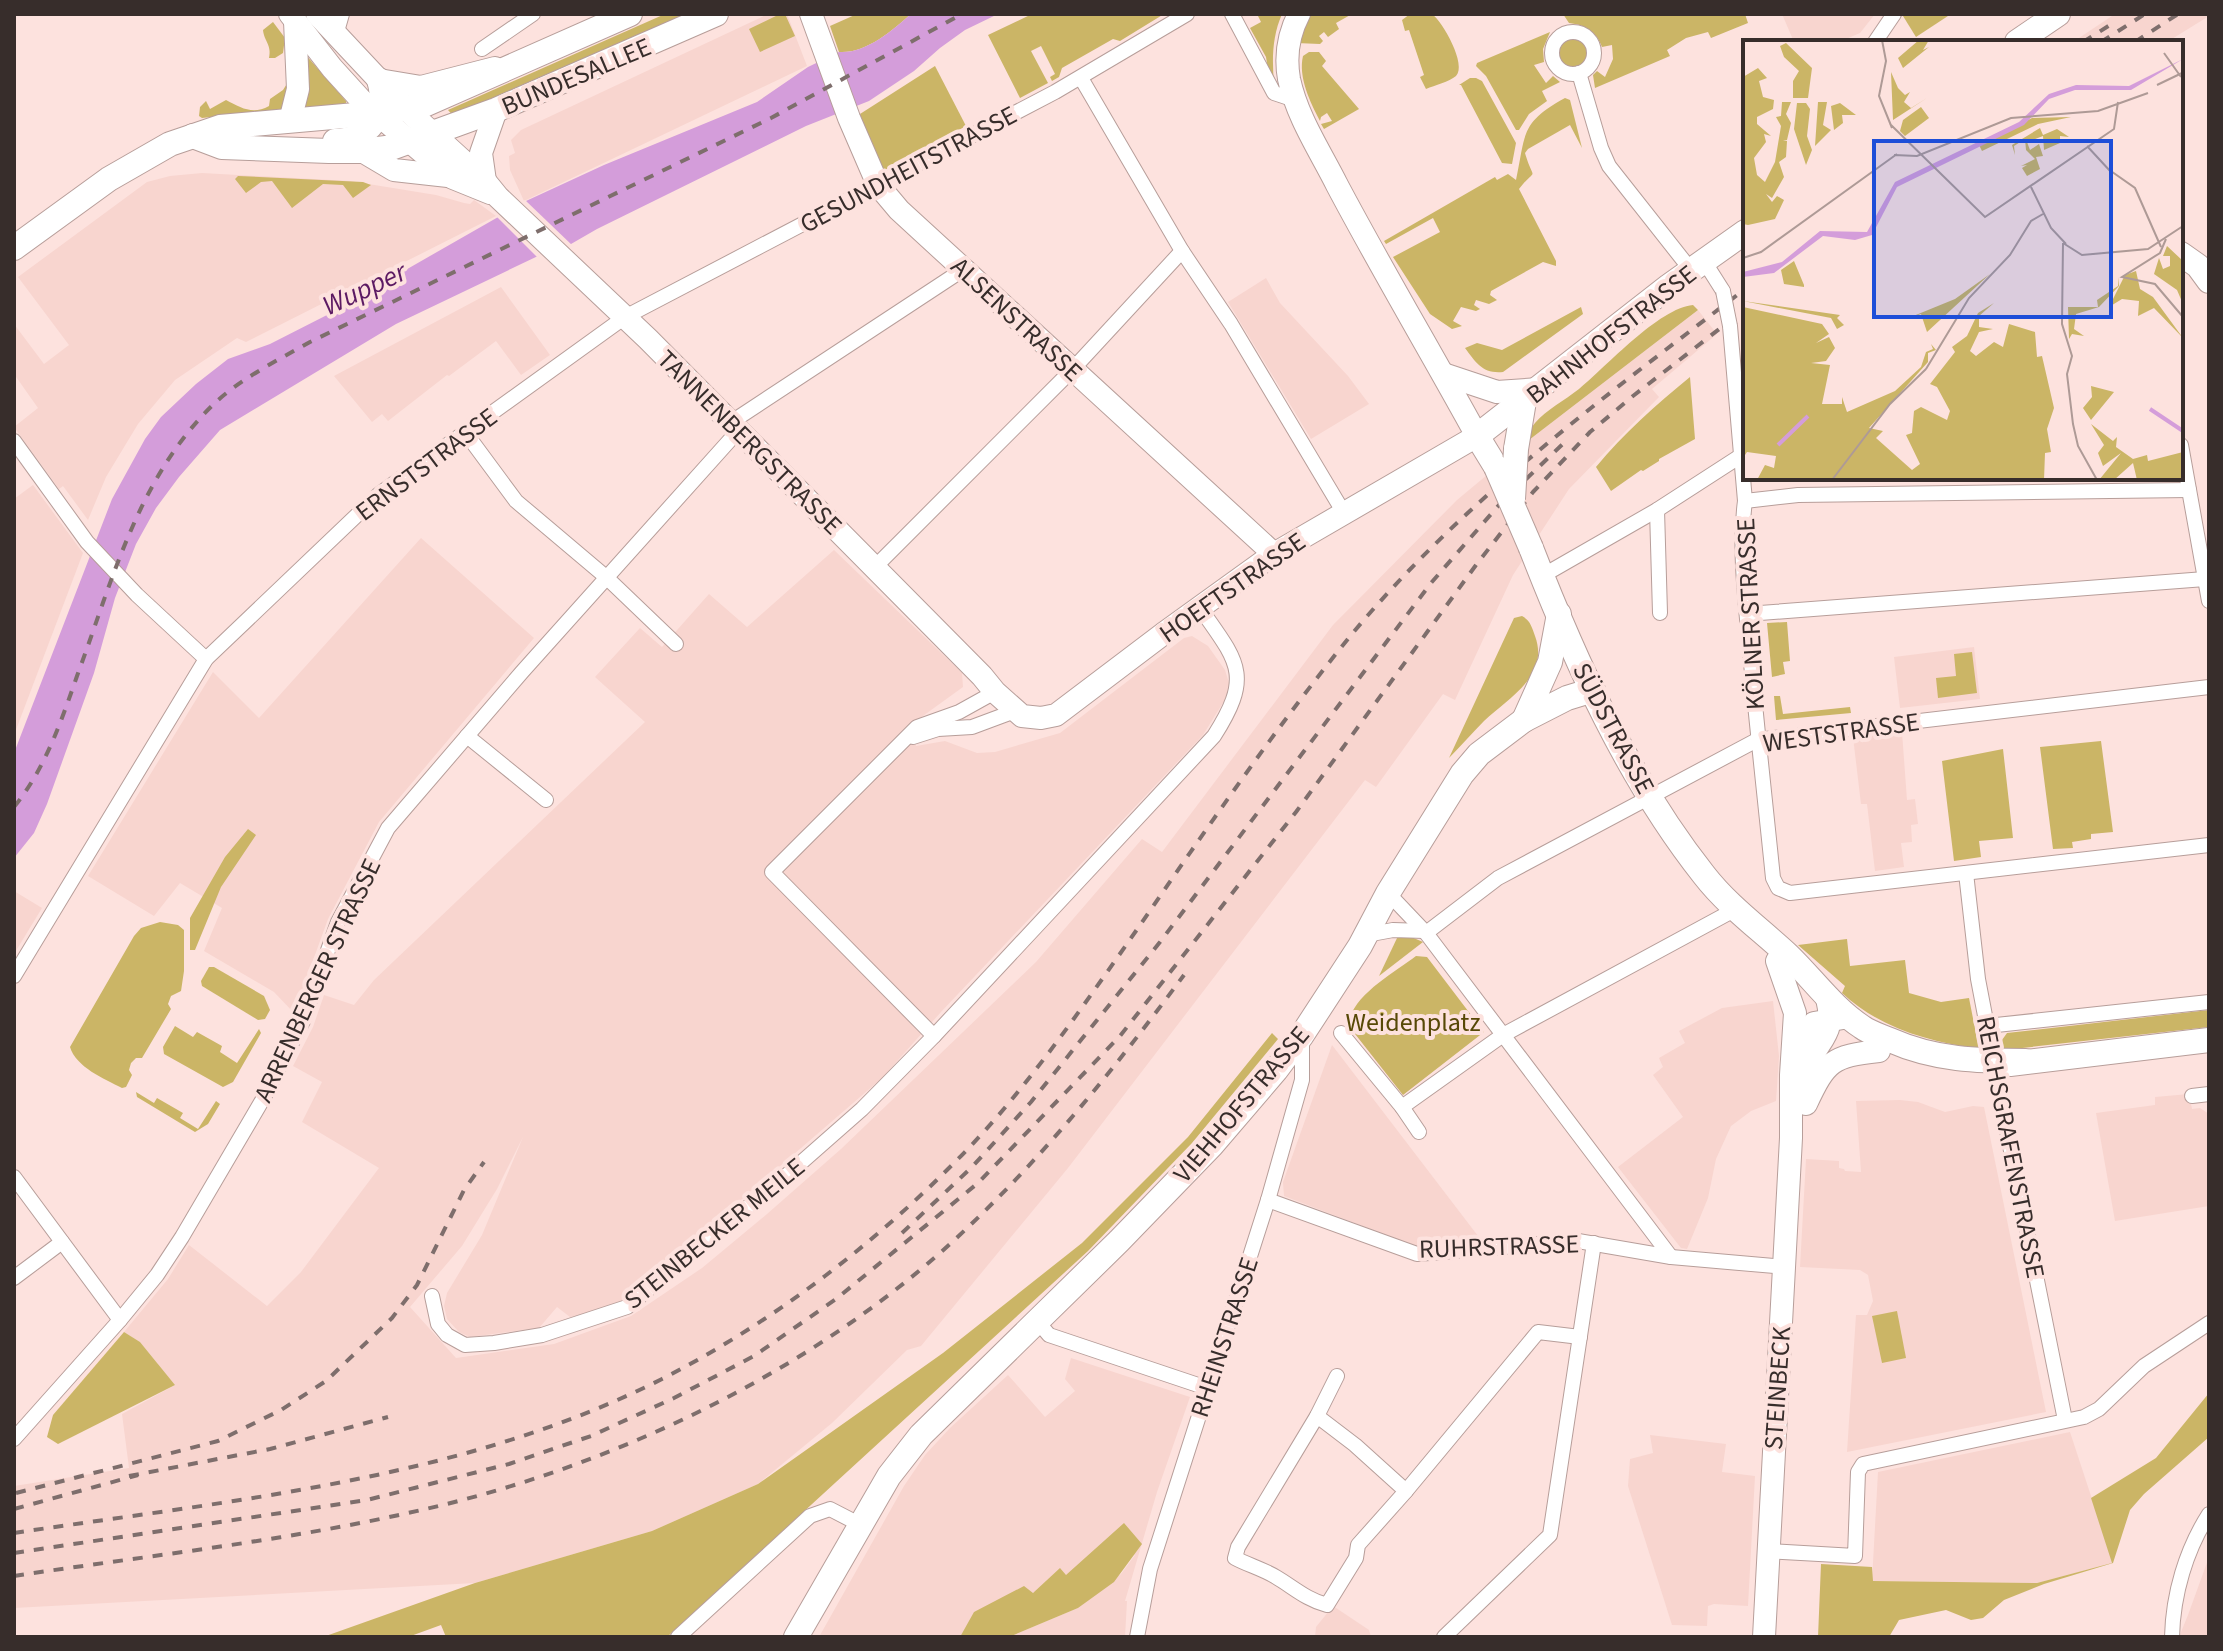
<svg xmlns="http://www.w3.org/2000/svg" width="2223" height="1651" font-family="'Source Sans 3',sans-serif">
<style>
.built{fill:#f8d5cf}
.green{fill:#cbb566}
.water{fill:#d49dda}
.pier{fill:#fde2de}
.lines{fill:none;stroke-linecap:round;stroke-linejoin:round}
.street-casing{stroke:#b79e9a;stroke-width:16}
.secondary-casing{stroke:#b79e9a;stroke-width:24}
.primary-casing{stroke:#b79e9a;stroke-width:26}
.street{stroke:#fff;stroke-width:14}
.secondary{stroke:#fff;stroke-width:22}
.primary{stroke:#fff;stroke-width:24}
.rail{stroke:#7e6e6c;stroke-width:4;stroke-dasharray:10 10;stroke-linecap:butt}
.street-bridge-casing{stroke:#b79e9a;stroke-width:16;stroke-linecap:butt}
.primary-bridge-casing{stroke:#b79e9a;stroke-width:26;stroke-linecap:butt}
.street-bridge{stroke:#fff;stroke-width:14}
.primary-bridge{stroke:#fff;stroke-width:24}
.labels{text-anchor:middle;stroke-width:8;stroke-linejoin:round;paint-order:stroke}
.street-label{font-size:26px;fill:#372d2b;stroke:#fde2de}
.park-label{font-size:26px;fill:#574806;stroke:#fde2de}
.water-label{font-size:28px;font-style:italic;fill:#5c1a63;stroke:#fde2de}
.inset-river{fill:none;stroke:#d49dda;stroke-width:4}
.inset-road{fill:none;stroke:#ae9a96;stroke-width:2}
.view{fill:#1d4ed8;fill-opacity:0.15;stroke:#1d4ed8;stroke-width:4}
.inset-edge{fill:none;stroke:#372d2b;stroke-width:4}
</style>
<rect width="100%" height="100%" fill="#fde2de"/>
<g class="built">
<polygon points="768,14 787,14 807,66 524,201 510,170 509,156 515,153 511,140 521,130"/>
<polygon points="1782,14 1875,14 1860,33 1839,42 1794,42"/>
<polygon points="2115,14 2209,14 2209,16 2167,42 2073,42"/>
<polygon points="202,173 350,181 436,195 464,203 470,204 474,200 496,216 246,342 237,338 175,380 138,424 106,477 88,520 63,486 59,489 14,427 38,408 14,374 14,324 44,364 69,345 18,277 147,182 170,176"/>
<polygon points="1266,278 1280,303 1348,376 1369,404 1311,439 1228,302"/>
<polygon points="501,287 550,355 521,375 496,341 449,376 447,375 388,421 382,414 372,422 334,376"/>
<polygon points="1698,310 1717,334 1652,389 1659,397 1569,489 1513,575 1455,700 1443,694 1376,787 1365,780 1068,1168 921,1346 907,1350 832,1423 758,1484 652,1531 475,1583 14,1608 14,1486 129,1468 122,1414 175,1385 140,1342 124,1332 168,1279 189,1245 267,1306 301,1272 379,1168 302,1122 322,1082 293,1066 313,1027 324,995 354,1005 374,980 645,722 595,677 640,628 662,647 709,594 747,627 834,550 962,673 963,687 909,726 916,746 945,741 977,753 995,752 1060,733 1184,638 1192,636 1208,646 1225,670 1229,683 1226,698 1203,735 941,1012 882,1078 625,1300 582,1315 570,1317 557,1307 539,1328 470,1337 459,1332 447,1319 444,1306 447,1293 482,1235 523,1137 497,1189 462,1246 410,1307 456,1358 554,1344 631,1316 702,1268 767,1214 841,1149 1036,962 1142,839 1162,852 1333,625 1457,500 1529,440"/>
<polygon points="33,485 83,553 14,735 14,499"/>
<polygon points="421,538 534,638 379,822 328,919 294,1013 274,992 204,951 222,908 180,883 154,916 88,876 213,672 259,718"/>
<polygon points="1974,647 1980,699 1900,708 1894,657"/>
<polygon points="1902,732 1907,800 1915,799 1918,824 1911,825 1912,842 1901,843 1904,867 1875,871 1867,804 1861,804 1853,737"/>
<polygon points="14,891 42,908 14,954"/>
<polygon points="1773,1001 1779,1056 1776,1101 1751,1111 1731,1126 1716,1159 1708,1198 1687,1249 1681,1248 1618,1167 1683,1117 1653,1075 1663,1067 1659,1058 1685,1043 1679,1031 1722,1008"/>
<polygon points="1332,1045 1478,1236 1475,1243 1420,1248 1284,1196 1283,1182"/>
<polygon points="2189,1094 2192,1109 2200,1108 2209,1114 2209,1206 2115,1221 2096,1113 2155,1105 2155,1097"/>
<polygon points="1900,1100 1918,1102 1945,1112 1973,1106 1984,1107 2046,1412 1847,1452 1856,1315 1867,1315 1873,1301 1868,1275 1860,1270 1800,1267 1806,1159 1839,1161 1839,1168 1844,1169 1845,1171 1861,1172 1856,1101"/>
<polygon points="1071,1358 1190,1397 1157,1492 1125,1601 1127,1601 1125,1637 1009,1637 1078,1608 1121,1574 1135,1555 1065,1575 1033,1593 975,1612 960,1637 819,1637 904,1486 925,1455 950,1428 1008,1375 1045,1417 1075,1391 1065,1379"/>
<polygon points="2070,1432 2113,1563 2037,1583 1872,1581 1878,1472"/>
<polygon points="1650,1435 1726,1444 1722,1472 1755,1476 1748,1606 1714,1604 1708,1606 1707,1626 1672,1625 1628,1486 1630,1459 1653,1453"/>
<polygon points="2209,1557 2209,1637 2179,1637 2188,1615"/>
<polygon points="1333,1606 1369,1630 1371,1637 1315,1637 1316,1627"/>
</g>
<g class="green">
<polygon points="665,14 699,14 455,118 448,110"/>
<polygon points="780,14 785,14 795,36 760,52 749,29"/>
<path d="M857,14H911C892,31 865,54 839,52L830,26Z"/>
<polygon points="1032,14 1164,14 1120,41 1113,39 1062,68 1059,77 1052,81 1050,77 1055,74 1041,46 1031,51 1048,83 1020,98 988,35"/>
<path d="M1257,14H1282C1272,37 1272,59 1274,84L1269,76L1266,57L1250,28L1261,22Z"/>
<polygon points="1308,14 1352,14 1336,23 1339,29 1328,37 1324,32 1319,36 1323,41 1320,44 1296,43"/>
<path d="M1410,14H1432C1443,22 1467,65 1456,76C1449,82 1435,85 1426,89L1420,77L1424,75L1409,30L1405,31L1402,20Z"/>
<path d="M1563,14H1745L1748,23L1711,38L1708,32L1686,38L1667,50L1670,56L1595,88L1593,75L1597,71L1605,77L1613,59L1612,45L1602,47C1596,31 1586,25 1569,23Z"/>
<polygon points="1904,14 1951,14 1916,37 1903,16"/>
<path d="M273,22L285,38L283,53L275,58H269C272,45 264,41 263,30Z"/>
<polygon points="1550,32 1543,49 1544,62 1534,65 1546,83 1553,76 1560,82 1542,91 1547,101 1529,114 1519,130 1516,130 1486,76 1476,66 1477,63"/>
<circle cx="1573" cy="53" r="14"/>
<path d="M1309,52H1319L1326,61L1322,66L1359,109L1324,129L1321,124L1332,121L1327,113L1321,117L1320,121C1310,102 1298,77 1303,56Z"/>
<polygon points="305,54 346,101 346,105 305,109"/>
<polygon points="935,66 966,126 885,170 879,168 860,114"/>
<polygon points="1470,78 1476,78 1482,81 1516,143 1512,164 1502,163 1461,85 1459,85"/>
<path d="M290,79L283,109L202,118L199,116L200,107L206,101L210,109L226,100C241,108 253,115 269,106L270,99L283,90Z"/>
<path d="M1565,98L1570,100L1582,148L1570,125L1528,149L1525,153C1534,184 1538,165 1519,189L1556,261V266L1543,262L1491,291L1490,295L1497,300L1489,304L1476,300L1474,305L1480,309L1476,311L1461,307L1453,321L1462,326L1452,329L1430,314L1393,257L1440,232L1433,218L1386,244L1384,241L1495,177L1497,180L1508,174L1516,180C1526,133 1520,123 1565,98Z"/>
<polygon points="238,176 363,182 371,185 353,198 343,185 323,184 292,208 272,181 261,182 246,193 235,179"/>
<path d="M1693,305L1698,310L1529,440C1528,433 1530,429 1535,423C1546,410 1565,400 1579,389C1607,366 1659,308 1693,305Z"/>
<path d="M1581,307L1583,314L1503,372C1483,374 1476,363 1465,348L1477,343L1502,350Z"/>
<path d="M1690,377L1695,439L1659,459V461L1643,471L1641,470L1611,491L1596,467C1624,433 1656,405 1690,377Z"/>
<path d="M1522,616C1530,620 1532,627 1535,636C1550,676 1508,698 1484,721C1472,733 1461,746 1449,758L1514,618Z"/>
<polygon points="1787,622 1790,661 1783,662 1785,674 1772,677 1767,623"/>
<polygon points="1972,652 1977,693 1938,698 1936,678 1956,676 1954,654"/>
<polygon points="1774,696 1780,696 1783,714 1850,707 1851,713 1776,720"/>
<polygon points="2101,741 2113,832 2091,834 2091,839 2072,842 2073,848 2053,849 2040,747"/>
<polygon points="2003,749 2013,838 1979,841 1981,857 1954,861 1942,761"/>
<polygon points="248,829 256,835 221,887 195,950 190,950 190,918 225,857"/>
<path d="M160,922L178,925L184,930V971L181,991L171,996L168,1004L171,1009L142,1058H136L131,1063L129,1070L132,1075L126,1087L122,1088C104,1079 76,1067 70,1047L134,936L141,928Z"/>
<polygon points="1398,936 1409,936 1423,942 1379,976"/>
<path d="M1847,939L1850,966L1905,960L1909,993L1941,1002L1969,998L1979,1049C1928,1041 1881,1029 1842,993L1845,986L1798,945Z"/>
<path d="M1416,956L1427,957L1484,1032L1403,1095L1348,1025C1352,995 1394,973 1416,956Z"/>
<polygon points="209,967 214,967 264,996 270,1010 265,1019 258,1020 202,986 201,981"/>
<polygon points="2209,1010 2209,1027 2004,1050 2002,1040 2007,1033"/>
<polygon points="175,1026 193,1037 197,1032 222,1046 220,1052 237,1063 259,1029 261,1033 233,1082 223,1087 164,1054 163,1047"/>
<polygon points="1272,1033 1278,1039 1192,1143 1088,1251 667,1637 446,1637 441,1625 408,1637 323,1637 475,1583 652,1531 758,1484 943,1353 1082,1243 1188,1137"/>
<polygon points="136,1092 154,1103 157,1098 183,1113 180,1118 198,1129 216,1101 220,1104 208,1124 195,1132 137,1097"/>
<polygon points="1897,1311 1906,1358 1882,1363 1872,1316"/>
<polygon points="124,1332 140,1342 175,1385 58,1444 47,1437 53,1415"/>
<polygon points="2209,1393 2209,1437 2144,1494 2130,1510 2113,1563 2044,1584 2004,1600 1983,1618 1971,1620 1946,1610 1899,1620 1889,1637 1818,1637 1821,1564 1872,1567 1873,1581 2037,1583 2112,1563 2091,1498 2156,1458"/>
<polygon points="1124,1523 1142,1544 1114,1582 1078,1608 1009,1637 960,1637 974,1612 1024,1586 1033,1593 1060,1568 1066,1575"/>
</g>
<path class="water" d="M911,14H998L965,30L940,48L914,71L869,101L806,126L597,229L571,244L538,256L396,324L220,430L179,477L156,508L136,544L115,598L94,673L47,804L34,833L14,858V753L112,499L145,439L161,417L196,384L228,359L270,344L327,315L526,201L604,165L757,102L808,67L839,52C865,54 892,31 911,14Z"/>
<polygon class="pier" points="525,200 574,247 539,259 496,216"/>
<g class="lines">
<defs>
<g id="street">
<polyline points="1232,14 1274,93 1295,100"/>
<circle cx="1573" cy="53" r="21"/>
<polyline points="336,35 342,14"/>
<polyline points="1875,42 1894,14"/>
<polyline points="482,49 533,14"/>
<polyline points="1579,73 1601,148 1609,166 1691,270"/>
<polyline points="1081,78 1182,251 1231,324 1344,513"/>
<polyline points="1704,261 1723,291"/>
<path d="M1730,326L1745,501C1739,546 1745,595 1749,641C1756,720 1765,799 1773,878L1778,888L1790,893L2209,845"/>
<polyline points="730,423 964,269"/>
<polyline points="465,432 516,501 606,577 676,644"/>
<polyline points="14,441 87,542 137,595 206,659"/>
<polyline points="2181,445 2209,601"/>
<polyline points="1745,501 1798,495 2189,490"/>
<polyline points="1657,510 1660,613"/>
<polyline points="874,568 1072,370 1182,251"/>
<polyline points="1542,576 1657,510 1742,455"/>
<polyline points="1747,614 2205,579"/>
<polyline points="467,736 546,800"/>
<polyline points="913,737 938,729 972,727 1015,711"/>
<polyline points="1966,873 1978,979 1991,1047"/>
<polyline points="1388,893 1426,933 1671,1257"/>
<polyline points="1426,933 1498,878 1757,740 2209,687"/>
<polyline points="1366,935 1393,930 1425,931"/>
<polyline points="14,976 206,659 378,495 625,317 1055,92 1187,14"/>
<polyline points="1987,1026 2209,1002"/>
<polyline points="1341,1033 1402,1107 1419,1132"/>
<polyline points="934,1036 772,872 917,727 959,712 995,692"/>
<polyline points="1997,1081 2065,1420"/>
<polyline points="2192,1096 2209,1094"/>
<polyline points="1402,1107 1503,1035 1736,909"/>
<polyline points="14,1177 120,1320"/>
<polyline points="1268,1200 1417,1254 1578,1241 1671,1257 1785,1267"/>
<polyline points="14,1278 62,1242"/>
<path d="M432,1296L438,1324L447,1335L465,1345L494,1343L542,1335L627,1307L787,1175L862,1109L934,1036L1214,736C1253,675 1238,662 1200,608"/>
<polyline points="1038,1322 1049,1335 1207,1388"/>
<path d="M1337,1376L1317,1416L1238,1547L1235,1558C1248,1565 1263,1569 1276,1577C1293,1587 1307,1600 1327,1605L1356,1558L1358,1545L1406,1491L1538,1332L1580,1337"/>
<polyline points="1317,1416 1355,1445 1406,1491"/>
<polyline points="14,1439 120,1320 157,1275 182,1237 263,1099 303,1021 338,922 388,828 522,672 738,431"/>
<polyline points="1767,1551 1855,1556 1858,1472 1863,1464 2084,1417 2099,1409 2144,1366 2209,1323"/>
<polyline points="678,1637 810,1516 830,1509 861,1525"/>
<polyline points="1137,1637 1150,1569 1268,1200 1302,1080 1302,1038"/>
<polyline points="1444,1637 1550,1535 1594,1243"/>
<path d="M2172,1637C2173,1594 2186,1550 2209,1514"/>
</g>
<g id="secondary">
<polyline points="290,14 332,68 362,101 453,178 490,193"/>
<path d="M317,14L407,110L485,181L498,197L648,339L982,676L995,692L1022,716L1041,718L1056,715L1163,634L1274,554L1477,436C1431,352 1382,270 1337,185C1320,151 1297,117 1289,79C1285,56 1288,35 1299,14"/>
<polyline points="811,14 849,118 878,185 899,210 1274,554"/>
<polyline points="379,80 421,87 495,68"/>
<polyline points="290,121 298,89 295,21"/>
<polyline points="362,151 394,170 448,176"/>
<polyline points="485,181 481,153 496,110"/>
<polyline points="1443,374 1497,392 1539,389"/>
<polyline points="1795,1058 1814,1023 1843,1018"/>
<path d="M1798,1098C1801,1087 1803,1076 1807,1066C1821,1035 1837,1035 1826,995"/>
<path d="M1806,1104C1826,1061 1832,1056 1879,1051"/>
<polyline points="1764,1637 1791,1138 1791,1075 1795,1013 1777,961"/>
</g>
<g id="primary">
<polyline points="2017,42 2058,14"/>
<polyline points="193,136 222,147 329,151 362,151 394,147 496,110 716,14"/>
<path d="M335,141C369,140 389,113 379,80"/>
<polyline points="14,248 109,179 170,144 220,127 378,113 424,105 630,14"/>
<polyline points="2181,254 2198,266 2209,281"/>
<polyline points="1516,449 1524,401"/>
<polyline points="1496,467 1477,436 1669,286 1745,232"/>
<path d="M1531,548C1575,661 1628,779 1704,875C1728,906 1760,929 1788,955C1812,978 1833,1008 1862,1027C1870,1033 1881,1036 1890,1040C1935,1060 1978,1061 2026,1061"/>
<polyline points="1524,720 1550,662 1559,614"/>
<polyline points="2010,1064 2209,1040"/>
<polyline points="796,1637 889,1476 921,1435 1119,1241 1211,1146 1276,1070 1302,1035 1360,946 1388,893 1462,774 1479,754 1524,720 1567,698 1593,690"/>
</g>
</defs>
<use href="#street" class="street-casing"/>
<use href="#secondary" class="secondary-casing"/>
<use href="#primary" class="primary-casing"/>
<use href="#street" class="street"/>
<use href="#secondary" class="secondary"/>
<use href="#primary" class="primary"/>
<g class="rail">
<polyline points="2083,42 2110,25"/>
<polyline points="2101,42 2145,14"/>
<polyline points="2135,42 2178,14"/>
<path d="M14,807C45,769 61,722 77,676C113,579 139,474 217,401C244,377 278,360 310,342L771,118L962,14"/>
<polyline points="902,1233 972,1167 1031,1102 1160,942 1431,583 1499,505 1569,438"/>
<polyline points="129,1476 270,1449 388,1417"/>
<polyline points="16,1493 218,1441 281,1410 326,1381 392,1318 417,1285 464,1190 484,1162"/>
<polyline points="14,1509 138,1475"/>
<path d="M14,1533C233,1500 462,1480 662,1379C771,1323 871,1247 957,1160C1022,1095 1076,1016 1129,941C1201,837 1272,732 1352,634C1465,498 1606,396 1745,289"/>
<polyline points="14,1553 367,1500 509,1464 591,1436 674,1398 754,1356 836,1299 978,1183 1120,1036 1296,812 1476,565 1533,492 1590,432 1633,396 1745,309"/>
<path d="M14,1576C145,1556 278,1542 408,1513C598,1472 793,1382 940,1253C1034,1169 1109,1076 1184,975"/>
</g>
<defs>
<g id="street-bridge">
<polyline points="1723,291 1730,326"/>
<polyline points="1991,1047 1997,1081"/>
</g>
<g id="primary-bridge">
<polyline points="1496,467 1531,548"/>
<polyline points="1513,499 1516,449"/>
</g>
</defs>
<use href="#street-bridge" class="street-bridge-casing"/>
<use href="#primary-bridge" class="primary-bridge-casing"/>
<use href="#street-bridge" class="street-bridge"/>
<use href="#primary-bridge" class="primary-bridge"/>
</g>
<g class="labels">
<g class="street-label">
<text transform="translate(576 76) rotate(-23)" y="9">BUNDESALLEE</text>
<text transform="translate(908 169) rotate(-28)" y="9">GESUNDHEITSTRASSE</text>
<text transform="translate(1017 319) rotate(43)" y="9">ALSENSTRASSE</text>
<text transform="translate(1611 334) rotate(-38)" y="9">BAHNHOFSTRASSE</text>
<text transform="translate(750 442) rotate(45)" y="9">TANNENBERGSTRASSE</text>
<text transform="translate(426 464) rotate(-37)" y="9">ERNSTSTRASSE</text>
<text transform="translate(1232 587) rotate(-35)" y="9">HOEFTSTRASSE</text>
<text transform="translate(1750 614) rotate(-93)" y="9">KÖLNER STRASSE</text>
<text transform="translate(1614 728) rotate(62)" y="9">SÜDSTRASSE</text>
<text transform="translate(1841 732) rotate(-8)" y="9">WESTSTRASSE</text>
<text transform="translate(317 980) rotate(-65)" y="9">ARRENBERGER STRASSE</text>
<text transform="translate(1241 1104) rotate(-50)" y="9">VIEHHOFSTRASSE</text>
<text transform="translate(2011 1147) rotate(79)" y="9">REICHSGRAFENSTRASSE</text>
<text transform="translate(714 1233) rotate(-39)" y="9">STEINBECKER MEILE</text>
<text transform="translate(1499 1246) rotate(-2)" y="9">RUHRSTRASSE</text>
<text transform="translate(1224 1337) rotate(-72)" y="9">RHEINSTRASSE</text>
<text transform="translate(1777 1388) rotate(-86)" y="9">STEINBECK</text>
</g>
<g class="park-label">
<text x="1413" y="1031">Weidenplatz</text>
</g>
<g class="water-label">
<text transform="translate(364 288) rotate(-25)" y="10">Wupper</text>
</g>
</g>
<g transform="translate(1743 40)">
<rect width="440" height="440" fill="#fde2de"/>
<path d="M176,0H186L180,10L186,7L160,28L155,18ZM43,3L69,28L65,58H50V41L56,31L41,17L37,6ZM15,28L24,38L16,41L20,57L31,60L30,69L14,77V84L28,96L21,94L23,102L11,118L14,135L22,142L32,122L38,86L33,77L38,76L39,62H48L43,74L48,83L44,100H40L44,101L43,117L36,122L41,137L29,158L23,154L29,162L34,156L41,160L32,179L5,185L0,184V37ZM148,32L155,48L162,55L167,52L161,62L168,68L184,58L150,80ZM75,62H84L80,85L88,90L72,106ZM54,63H63L67,69L64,96L69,110L63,125L51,89ZM97,63L113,75H99L100,83L91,90L88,66ZM178,67L186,78L162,96L157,91L160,80ZM328,77L295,84L239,111L236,105L289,78ZM297,88L300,95L314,89L326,97L317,96V103L301,110L300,96L284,102L287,110L296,104L300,116L293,117L297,129L284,136L279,128L284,125L278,126L292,119L283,110L282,99L271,106L272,115L269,105ZM424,206L440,221V264L434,250L411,234L416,218L420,229L427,226V216H420ZM51,221L61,245V247L41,244L38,230ZM393,231L397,249L410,257L440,298L411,268L395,276L396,261L379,259L366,267L382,235ZM247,234L184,292L178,274L163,279L212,259ZM375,237L376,246L356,267L333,274L331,289L341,296L329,294L326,299L325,267H355L354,260L375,246ZM0,261L97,275L94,278L101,285L94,289L88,278ZM251,263L236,276V287L250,289L236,292L227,311L233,316L251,302L260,307L266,284L292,292L294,317L299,316L311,368L304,389L308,412L302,413L301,440H14L22,425L31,428L33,416L4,412L0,418V267L79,284L86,294L73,303L86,297L92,308L83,321L68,323L87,325L79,364H99V357L104,372L152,351L178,327L183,312L190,309L188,304L193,310L185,313V322L126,388L140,391L133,398L169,430L177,424L163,395L169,393L171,371L178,367L204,380L207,371L194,347L187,344L212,312L209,307L224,296L235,273ZM348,346L371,352L348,380L340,368L349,357ZM348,384L370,401L374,397L373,407L390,419L404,415L405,421L440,412V440H394L390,423L371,440H356L378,413L360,426L355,413L361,405Z" fill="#cbb566"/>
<path d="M440,19L388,50H332L306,59L281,85L154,147L129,195L112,200L80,196L31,233L0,237V232L39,222L77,191L124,192L152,142L276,82L306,54L333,45L386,46Z" fill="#d49dda"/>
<path class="inset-river" d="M407,369L440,391M35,405L65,376"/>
<path class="inset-road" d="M139,0L143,21L136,56L149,88M421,13L438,37M414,45L439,33M147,84L242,177L371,89L375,62M344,106L368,132M151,115L174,116L268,78L355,71L405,53M365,129L392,148L418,207M288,147L308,188L323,204M423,199L417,213L379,237L412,244L440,277M320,203L319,284L329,316L324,334L330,384L335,406L354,440M320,203L339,215L405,209L440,186M0,218L18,212L154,114M183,329L226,258L267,215L288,181L300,174M89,440L147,364L183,329"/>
<path class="view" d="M131,101H368V277H131Z"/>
<rect width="440" height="440" class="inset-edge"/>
</g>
<rect width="2223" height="1651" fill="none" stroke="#372d2b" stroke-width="32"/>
</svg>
